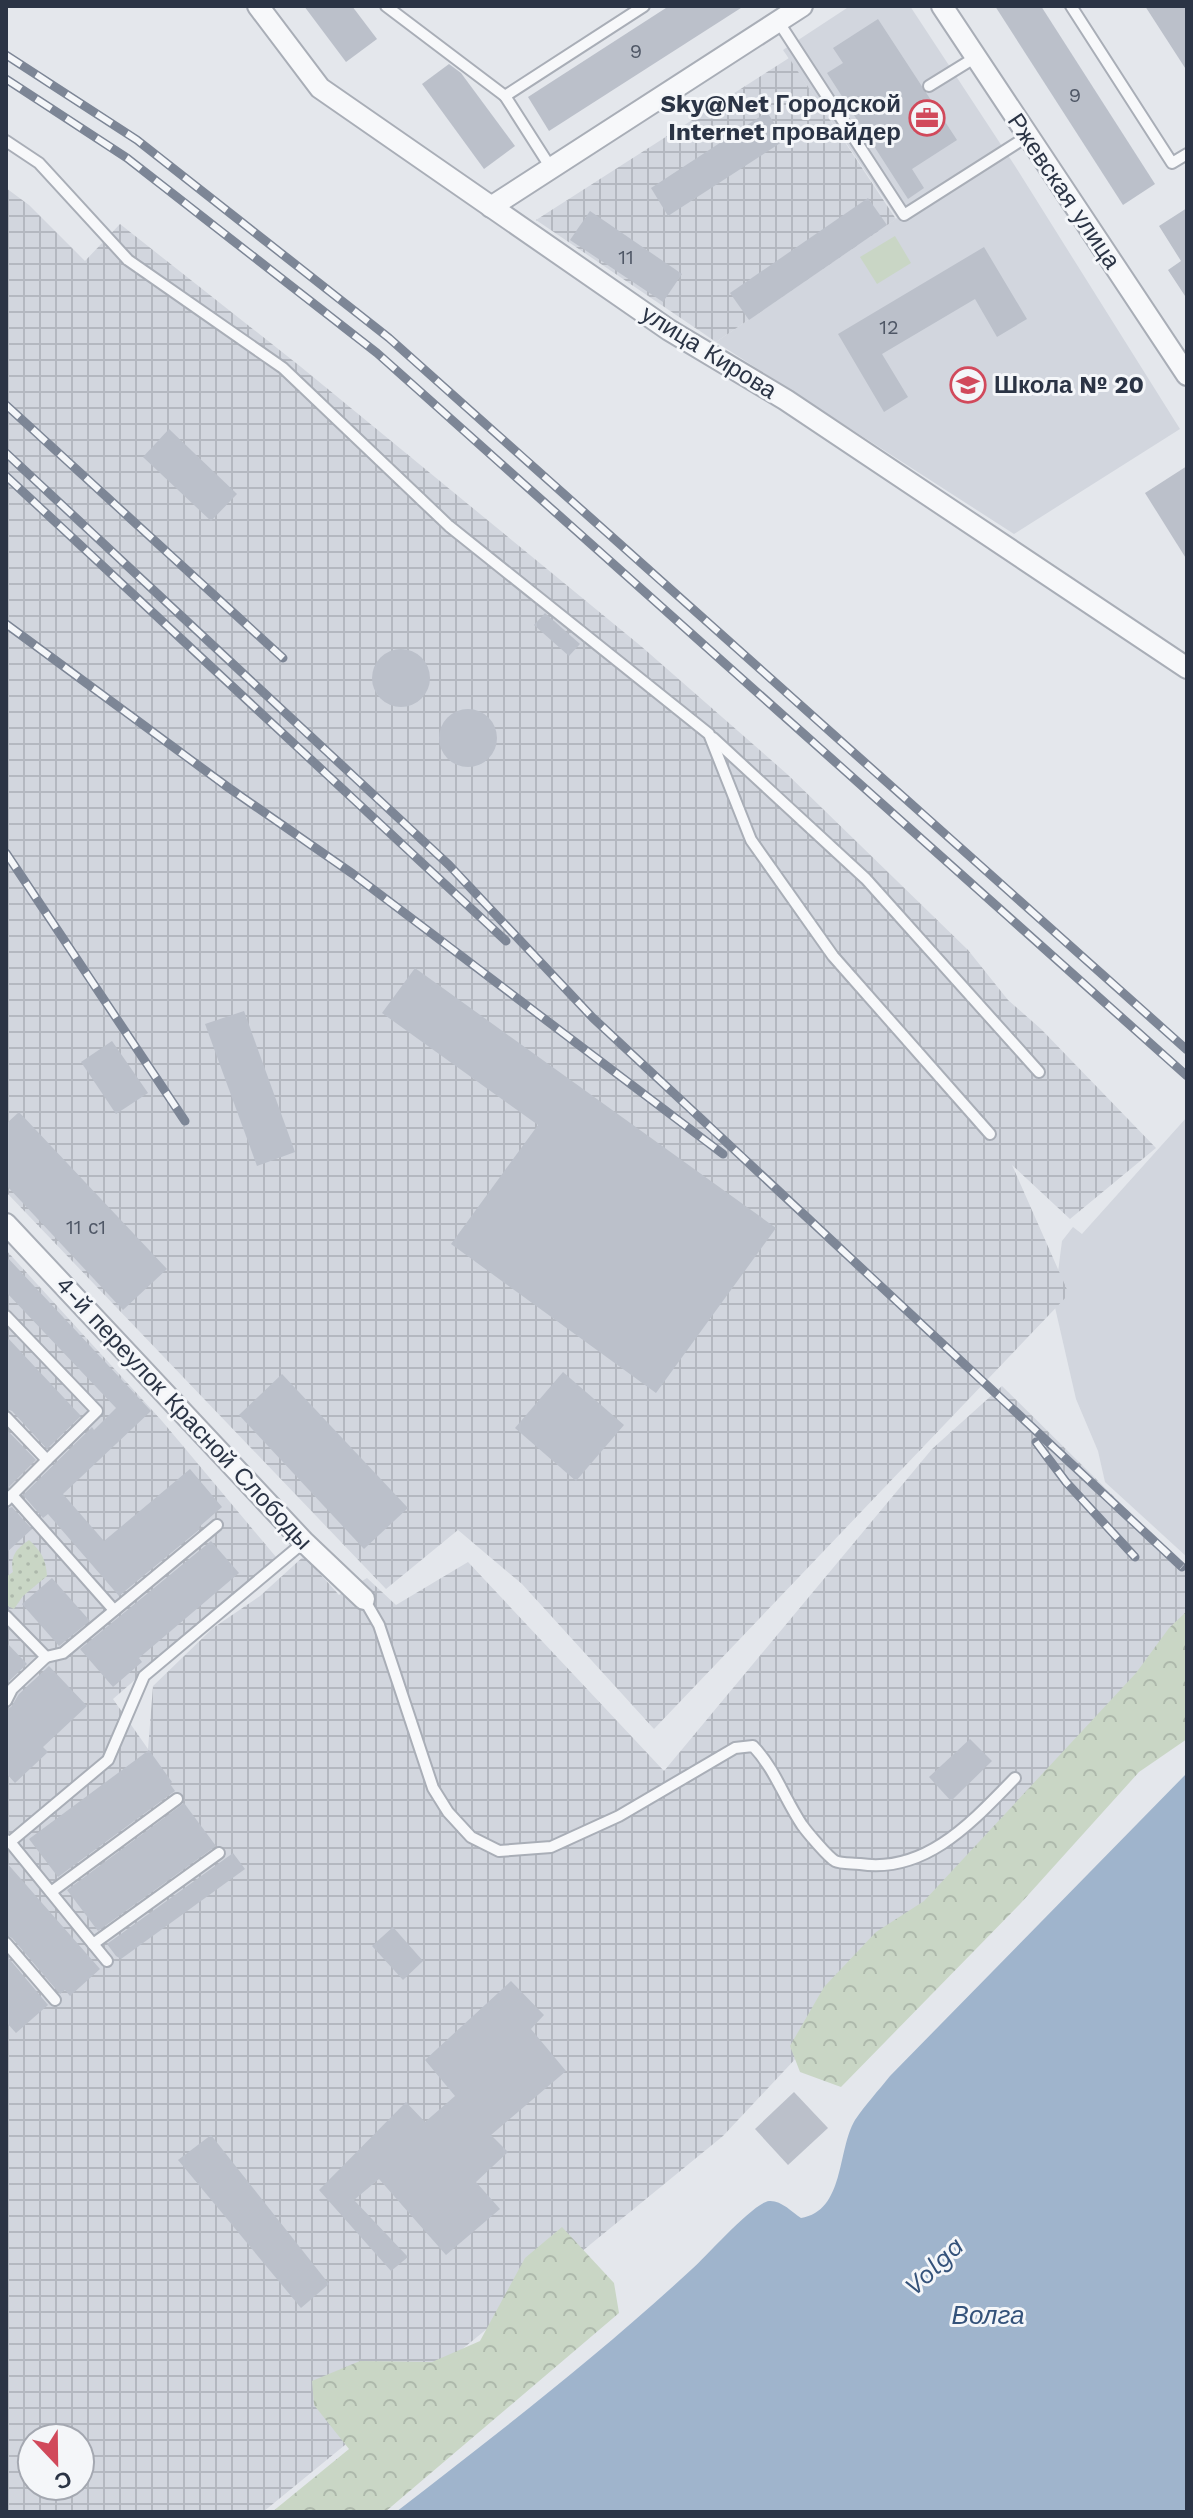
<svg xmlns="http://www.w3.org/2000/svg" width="1193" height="2518" font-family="'Work Sans',sans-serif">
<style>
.built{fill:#d2d6de}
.industrial{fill:url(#industrial-grid);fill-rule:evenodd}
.grass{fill:url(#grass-dots)}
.forest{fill:url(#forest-crowns)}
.garden{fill:#c9d6c5}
.water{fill:#9fb4cc}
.building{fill:#bbc0ca}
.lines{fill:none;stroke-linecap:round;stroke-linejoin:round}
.lane-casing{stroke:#a9aeb7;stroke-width:14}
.street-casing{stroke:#a9aeb7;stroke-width:24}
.lane{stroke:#f7f8fa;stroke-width:10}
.street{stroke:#f7f8fa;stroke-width:20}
.rail-casing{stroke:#7d8696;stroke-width:9}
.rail{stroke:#f4f6f9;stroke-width:6;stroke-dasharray:18;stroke-linecap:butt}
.labels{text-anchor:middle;stroke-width:6;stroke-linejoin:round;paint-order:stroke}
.number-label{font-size:20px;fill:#4f5766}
.poi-label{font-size:24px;font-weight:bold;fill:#2b3445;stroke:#f4f6f9;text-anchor:end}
.street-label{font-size:24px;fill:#2b3445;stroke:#f4f6f9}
.water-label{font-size:26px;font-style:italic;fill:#34527a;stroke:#f4f6f9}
</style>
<defs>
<pattern id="industrial-grid" width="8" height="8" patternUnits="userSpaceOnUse" patternTransform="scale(2)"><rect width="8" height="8" fill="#d2d6de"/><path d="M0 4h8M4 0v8" fill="none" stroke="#b4b8c0"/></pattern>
<pattern id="grass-dots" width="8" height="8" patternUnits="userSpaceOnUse" patternTransform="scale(2)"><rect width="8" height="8" fill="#c9d6c5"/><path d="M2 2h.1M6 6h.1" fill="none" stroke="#adb8ab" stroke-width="1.8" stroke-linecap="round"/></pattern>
<pattern id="forest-crowns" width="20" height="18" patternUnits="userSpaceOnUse" patternTransform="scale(2)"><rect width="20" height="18" fill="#c9d6c5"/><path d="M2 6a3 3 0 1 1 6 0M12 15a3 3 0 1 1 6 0" fill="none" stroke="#adb8ab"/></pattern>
</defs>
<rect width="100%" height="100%" fill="#e4e7ec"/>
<g class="built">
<polygon points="850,6 910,6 1015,166 1180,429 1014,534 716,342 897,218 783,50"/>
<polygon points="1187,1117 1187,1557 1105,1482 1098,1451 1076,1399 1054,1303 1062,1241 1073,1227 1082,1234"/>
</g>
<g class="industrial">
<polygon points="789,58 896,219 716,342 536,220"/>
<polygon points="6,188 29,205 85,261 120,224 301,367 642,647 787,774 968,950 1008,1000 1041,1029 1156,1148 1070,1219 1012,1165 1069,1294 654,1729 522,1584 458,1530 386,1589 6,1192"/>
<path d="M6,1250L162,1421L276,1557L113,1699L148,1749L153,1686L213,1628L260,1596L304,1556L339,1595L367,1578L396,1605L468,1562L664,1771L932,1449L1002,1386L1187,1569V1641L723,2136L263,2512H6ZM32,2438H80V2486H32Z"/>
</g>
<path class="grass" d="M29,1540C41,1551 46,1559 47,1576L23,1596L14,1609L6,1605V1577L13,1572C10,1556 16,1549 29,1540Z"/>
<g class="forest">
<polygon points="1187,1611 1187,1739 1139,1772 1020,1904 841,2087 800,2072 790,2046 824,1987 876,1932 924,1901 1136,1673 1169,1628"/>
<polygon points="562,2227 614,2283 619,2313 385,2512 272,2512 349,2449 314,2405 312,2381 360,2361 432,2362 480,2341 525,2258"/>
</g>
<polygon class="garden" points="895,236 911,263 877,284 860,257"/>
<path class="water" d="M1187,1773V2508L1182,2512H396C497,2434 598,2356 692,2269C707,2256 753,2203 769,2201C781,2200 792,2212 801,2218C845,2211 837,2150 855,2120C865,2105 879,2090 890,2076Z"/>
<g class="building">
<polygon points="304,6 352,6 377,39 346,62"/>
<polygon points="669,6 744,6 549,131 528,97"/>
<polygon points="995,6 1041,6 1155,184 1123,205"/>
<polygon points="1145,6 1187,6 1187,71"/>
<polygon points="878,19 957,140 912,169 924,188 908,199 827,73 843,63 833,48"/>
<polygon points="449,64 461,73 515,146 484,169 422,84"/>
<polygon points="767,112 785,140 668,216 651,188"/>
<polygon points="868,198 887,225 749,320 730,293"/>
<polygon points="1187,208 1187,299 1168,270 1181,261 1159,226"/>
<polygon points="590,211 682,274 663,302 570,240"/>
<polygon points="984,247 1027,319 997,337 975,299 882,354 908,397 884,412 838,334"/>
<polygon points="169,429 237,494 211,521 143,457"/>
<polygon points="1187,466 1187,560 1145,493"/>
<polygon points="545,613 580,644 569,656 534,625"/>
<circle cx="401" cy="678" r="29"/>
<circle cx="468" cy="738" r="29"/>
<polygon points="415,968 776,1228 656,1393 451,1244 538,1125 382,1013"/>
<polygon points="244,1011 295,1152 257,1166 205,1024"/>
<polygon points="112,1041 148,1093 116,1114 81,1062"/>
<polygon points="19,1112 167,1269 123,1310 6,1185 6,1124"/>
<polygon points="6,1256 151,1411 63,1494 104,1541 190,1469 222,1507 199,1527 200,1529 119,1596 48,1514 43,1518 23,1495 92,1427 94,1430 116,1408 6,1292"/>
<polygon points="6,1336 81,1416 47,1449 12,1411 6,1409"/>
<polygon points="563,1372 624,1425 576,1481 515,1428"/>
<polygon points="282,1374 408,1508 364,1549 239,1415"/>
<polygon points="6,1429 36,1460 6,1490"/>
<polygon points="12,1507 32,1529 6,1553 6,1509"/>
<polygon points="211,1541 239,1573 139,1658 142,1662 113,1687 80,1649"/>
<polygon points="52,1578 90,1621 59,1646 22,1604"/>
<polygon points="6,1642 27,1664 6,1684"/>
<polygon points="49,1666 87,1706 43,1747 48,1752 15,1783 6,1773 6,1709 11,1707 19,1694"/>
<polygon points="970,1739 992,1761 951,1801 929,1777"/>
<polygon points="149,1750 172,1782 170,1784 175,1791 58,1877 29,1839"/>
<polygon points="184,1803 216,1846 98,1931 67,1890"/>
<polygon points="233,1853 245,1869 121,1959 116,1956 107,1944"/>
<polygon points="6,1862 100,1969 70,1996 65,1990 60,1994 12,1938 6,1935"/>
<polygon points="393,1927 423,1961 403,1980 372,1946"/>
<polygon points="6,1955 48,2005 16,2033 6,2022"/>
<polygon points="511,1981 544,2015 531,2029 566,2071 491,2135 508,2152 476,2182 500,2209 446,2255 379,2179 354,2200 408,2257 391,2271 319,2190 406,2102 425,2122 455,2096 425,2060"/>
<polygon points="794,2092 828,2128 788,2165 755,2129"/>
<polygon points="211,2135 329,2284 301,2308 178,2160"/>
</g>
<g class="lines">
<defs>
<g id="lane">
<polyline points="386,6 505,96"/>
<polyline points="1071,6 1172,163 1187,154"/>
<polyline points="778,21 904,215 1028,136"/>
<polyline points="929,86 976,57"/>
<polyline points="6,141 39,163 128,260 283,368 449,526 709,734 751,840 833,956 990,1134"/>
<polyline points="551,168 505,96 644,6"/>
<polyline points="713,738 866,879 1039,1072"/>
<polyline points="6,1316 97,1411 47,1460 6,1417"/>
<polyline points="12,1495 114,1610"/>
<polyline points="6,1501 47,1460"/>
<path d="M364,1599L379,1625L433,1788L448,1812L471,1837L499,1851L551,1847L619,1816L735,1748L753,1746C775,1769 784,1798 802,1825C807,1832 828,1857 835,1861C841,1864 853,1863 860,1864C926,1874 973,1821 1015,1778"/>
<polyline points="6,1616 46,1657 12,1689 6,1701"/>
<polyline points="46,1657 63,1653 217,1525"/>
<polyline points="6,1840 10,1842 108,1760 144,1676 304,1542"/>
<polyline points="10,1842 93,1944 219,1853"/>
<polyline points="51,1892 177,1799"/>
<polyline points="6,1943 55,2000"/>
<polyline points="93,1944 107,1961"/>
</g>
<g id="street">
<polyline points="258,6 320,88 669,330 786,400 1187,668"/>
<polyline points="942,6 1187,375"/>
<polyline points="491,207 802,6"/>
<polyline points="6,1224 304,1542 364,1599"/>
</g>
</defs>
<use href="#lane" class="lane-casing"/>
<use href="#street" class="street-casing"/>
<use href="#lane" class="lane"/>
<use href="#street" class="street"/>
<defs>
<g id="rail">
<polyline points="6,55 137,140 389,338 1187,1050"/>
<polyline points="6,79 127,158 377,353 1187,1076"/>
<polyline points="6,405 283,658"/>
<polyline points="6,453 449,865 593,1018 1182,1567"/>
<polyline points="6,476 506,941"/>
<polyline points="6,624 229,788 353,874 723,1154"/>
<polyline points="6,853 185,1121"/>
<polyline points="1036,1442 1066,1482 1135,1557"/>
</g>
</defs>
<use href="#rail" class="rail-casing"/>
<use href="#rail" class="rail"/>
</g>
<defs>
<symbol id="office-ring" viewBox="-11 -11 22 22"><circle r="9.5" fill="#f4f6f9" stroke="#d1495b" stroke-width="1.5"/><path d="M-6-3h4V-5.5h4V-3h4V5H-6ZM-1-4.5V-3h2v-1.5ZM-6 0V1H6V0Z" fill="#d1495b"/></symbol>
<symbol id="school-ring" viewBox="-11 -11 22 22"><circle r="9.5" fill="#f4f6f9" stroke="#d1495b" stroke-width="1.5"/><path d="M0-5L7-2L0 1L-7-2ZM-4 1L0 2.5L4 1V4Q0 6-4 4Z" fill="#d1495b"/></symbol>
</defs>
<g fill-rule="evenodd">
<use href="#office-ring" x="907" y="98" width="40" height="40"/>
<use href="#school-ring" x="948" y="365" width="40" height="40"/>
</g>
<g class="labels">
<g class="number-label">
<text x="636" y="58">9</text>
<text x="1075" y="102">9</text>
<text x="626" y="264">11</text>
<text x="889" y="334">12</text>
<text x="86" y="1234">11 с1</text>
</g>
<g class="poi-label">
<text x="901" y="112">Sky@Net Городской<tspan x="901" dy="28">Internet провайдер</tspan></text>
<text x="994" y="393" text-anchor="start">Школа № 20</text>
</g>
<g class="street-label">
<text transform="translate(1064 191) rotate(56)" y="8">Ржевская улица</text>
<text transform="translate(709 352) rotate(32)" y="8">улица Кирова</text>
<text transform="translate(184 1413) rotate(47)" y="8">4-й переулок Красной Слободы</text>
</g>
<g class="water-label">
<text transform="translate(934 2266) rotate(-44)" y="9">Volga</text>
<text x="988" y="2324">Волга</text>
</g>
</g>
<rect width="1193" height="2518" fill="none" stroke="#2b3445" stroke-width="16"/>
<g transform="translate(56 2462) rotate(158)"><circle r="38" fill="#f4f6f9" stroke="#a4a8b1" stroke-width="2"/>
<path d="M0-6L14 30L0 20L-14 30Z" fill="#d1495b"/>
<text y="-12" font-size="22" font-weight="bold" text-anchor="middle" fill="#2b3445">С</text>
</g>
</svg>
